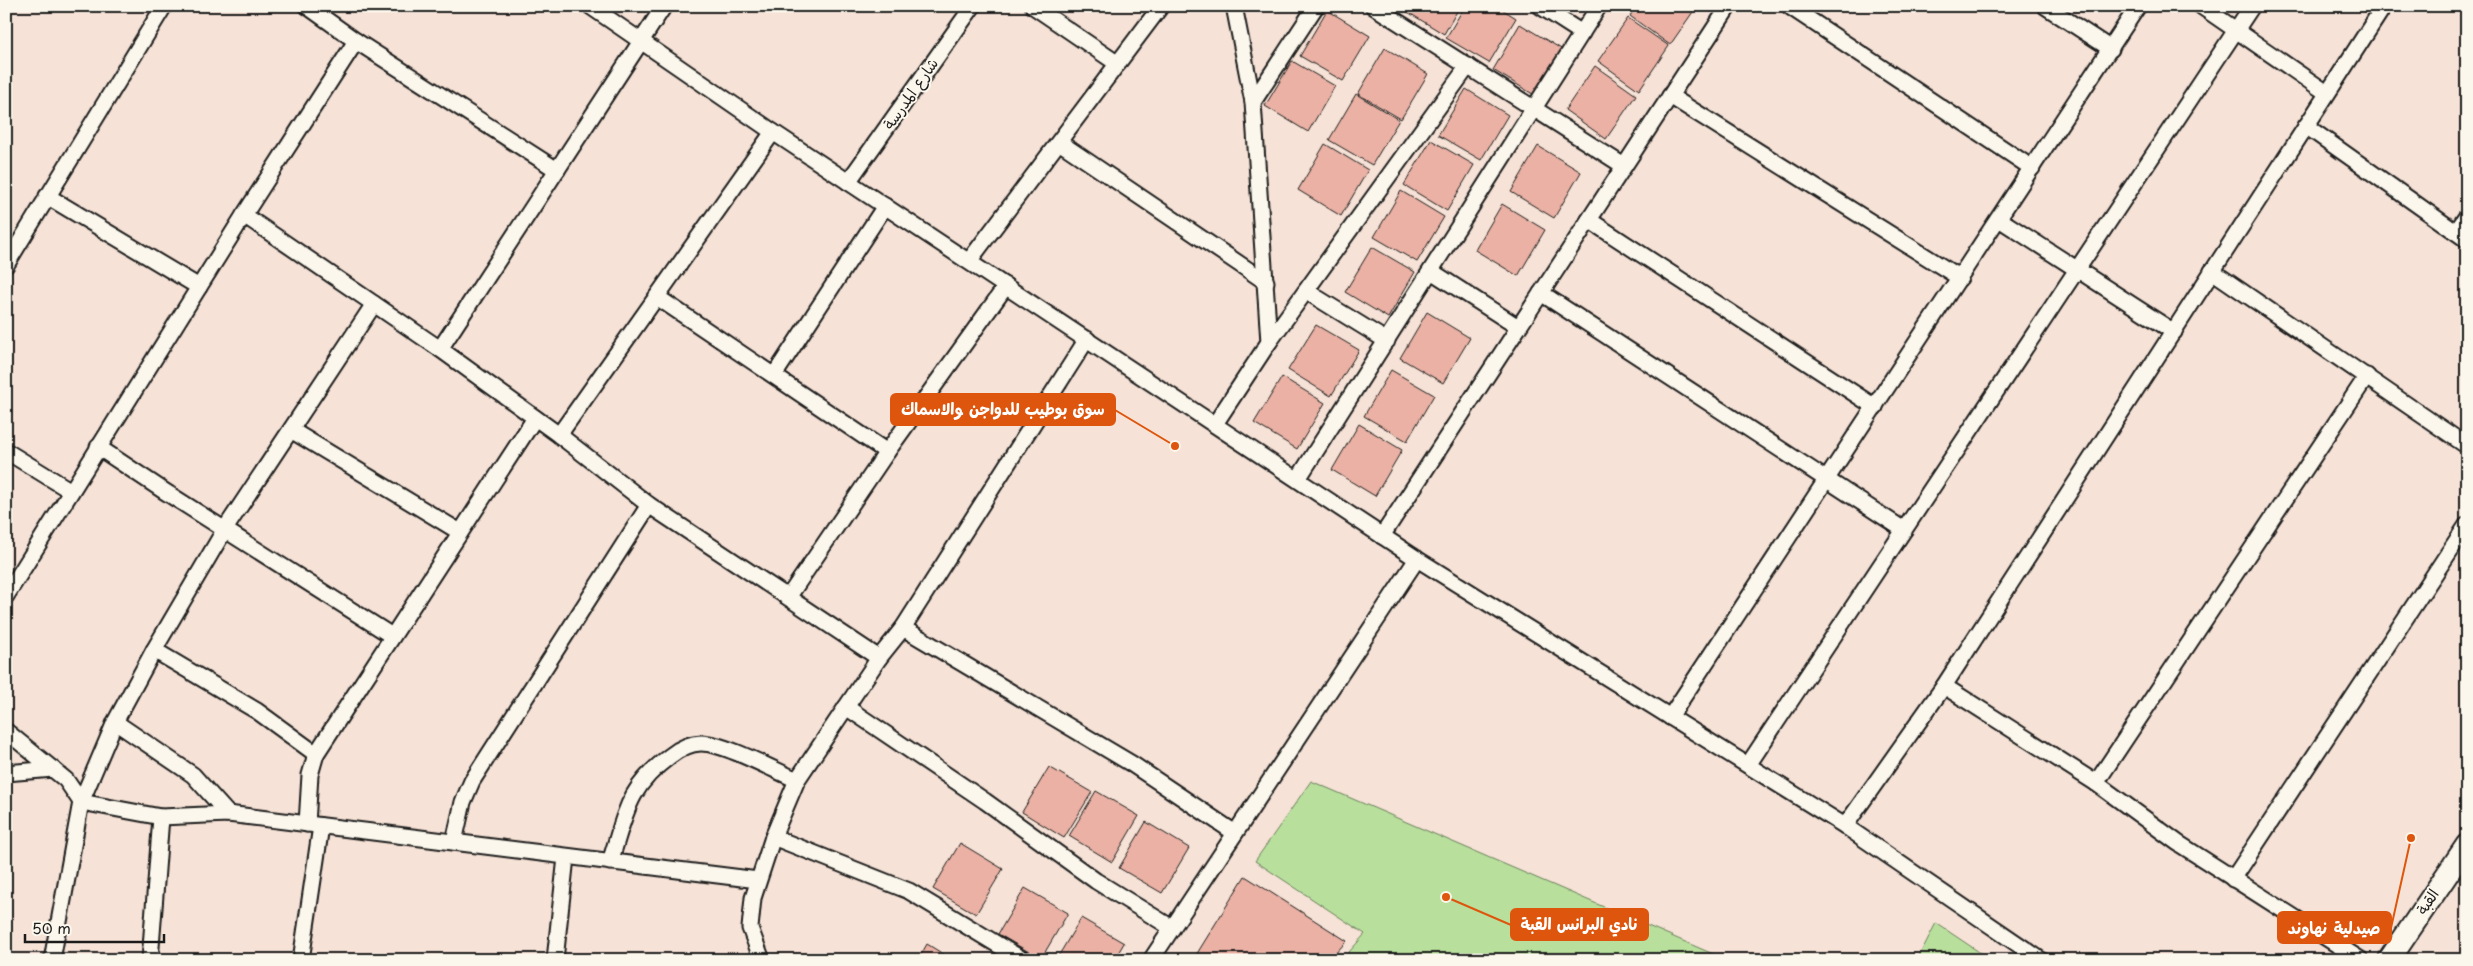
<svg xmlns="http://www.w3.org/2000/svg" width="2473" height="966" font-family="'Playpen Sans','Playpen Sans Arabic',sans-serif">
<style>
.green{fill:#b8e09c;stroke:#6a7e5c}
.building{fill:#eab1a4;stroke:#1c1c1c}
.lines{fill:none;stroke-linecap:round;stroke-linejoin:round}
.street-casing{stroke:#1c1c1c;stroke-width:19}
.secondary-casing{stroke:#1c1c1c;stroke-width:25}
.street{stroke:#fbf7ec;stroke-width:15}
.secondary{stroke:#fbf7ec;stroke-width:21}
.labels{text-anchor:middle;stroke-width:4;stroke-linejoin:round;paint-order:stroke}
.street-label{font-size:15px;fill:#1c1c1c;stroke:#fbf7ec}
.leader{fill:none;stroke:#de560d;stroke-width:2}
.callout-dot{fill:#de560d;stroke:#fbf7ec;stroke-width:2}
.callout{fill:#de560d;stroke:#de560d;stroke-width:2}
.callout-label{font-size:16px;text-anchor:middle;font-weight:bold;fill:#fff}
</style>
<rect width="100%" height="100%" fill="#f6e2d6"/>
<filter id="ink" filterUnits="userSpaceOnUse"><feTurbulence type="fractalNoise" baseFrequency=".02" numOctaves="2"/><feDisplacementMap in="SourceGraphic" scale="10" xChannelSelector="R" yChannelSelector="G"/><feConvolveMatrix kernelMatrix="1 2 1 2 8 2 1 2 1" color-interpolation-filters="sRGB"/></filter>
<g filter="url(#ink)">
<g class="green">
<polygon points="1311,781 1727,960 1342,960 1365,934 1255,861"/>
<polygon points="1936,923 1991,960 1917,960"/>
</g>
<g class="building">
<polygon points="1402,6 1460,6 1444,34 1401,8"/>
<polygon points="1465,6 1497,6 1516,18 1489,63 1446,38"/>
<polygon points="1636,6 1697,6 1670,45 1630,16"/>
<polygon points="1327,10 1370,36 1343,81 1300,56"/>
<polygon points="1628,18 1669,46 1639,90 1598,61"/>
<polygon points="1520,24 1563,50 1536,96 1493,70"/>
<polygon points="1385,48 1428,74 1401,119 1358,94"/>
<polygon points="1292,61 1335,86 1308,132 1265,106"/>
<polygon points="1595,66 1636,95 1606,139 1565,110"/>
<polygon points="1466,89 1508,115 1481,160 1438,135"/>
<polygon points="1356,94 1399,120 1372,165 1329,140"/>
<polygon points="1431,140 1474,165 1447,211 1404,185"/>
<polygon points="1325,144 1368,170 1341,216 1298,190"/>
<polygon points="1538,146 1581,172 1554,218 1511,192"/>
<polygon points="1401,191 1444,217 1417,262 1374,237"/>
<polygon points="1502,204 1545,230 1518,276 1475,250"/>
<polygon points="1372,247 1415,272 1388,318 1345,292"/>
<polygon points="1427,312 1470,338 1443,383 1400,358"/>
<polygon points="1316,325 1359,350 1331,396 1288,370"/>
<polygon points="1391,370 1434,395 1407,441 1364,416"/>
<polygon points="1282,377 1325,403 1297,449 1254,423"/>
<polygon points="1359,424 1402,450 1375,496 1332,470"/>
<polygon points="1049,767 1092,792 1064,838 1022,812"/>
<polygon points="1096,791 1139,816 1112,862 1069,836"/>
<polygon points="1146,822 1189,848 1162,893 1119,868"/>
<polygon points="960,843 1003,869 976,914 933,889"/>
<polygon points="1245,876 1347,941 1329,960 1193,960"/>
<polygon points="1025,888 1068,913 1041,959 998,934"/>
<polygon points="1081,918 1124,943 1114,960 1056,960"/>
<polygon points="927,944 953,960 918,960"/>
</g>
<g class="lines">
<defs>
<g id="street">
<polyline points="307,6 356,41 557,170"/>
<polyline points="590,6 773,132 1417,559 1845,826 2041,960"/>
<polyline points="664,6 440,349 559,435 649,505 879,658 903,628 1087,339"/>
<polyline points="1033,6 1118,64"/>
<polyline points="1234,6 1253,102"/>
<polyline points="1373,6 1624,166"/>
<polyline points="1540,6 1582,33"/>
<polyline points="1789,6 2032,168"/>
<polyline points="2045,6 2111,49"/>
<polyline points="2201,6 2327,93"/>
<polyline points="1670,96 1960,278"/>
<polyline points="2306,126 2467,240"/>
<polyline points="1059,142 1266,282"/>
<polyline points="848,182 973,6"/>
<polyline points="47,196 199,287"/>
<polyline points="244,215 440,349"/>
<polyline points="1999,219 2174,332"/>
<polyline points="1589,220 1875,407"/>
<polyline points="2456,232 2467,216"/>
<polyline points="969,261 1161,6"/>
<polyline points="6,265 164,6"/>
<polyline points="1431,271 1518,327"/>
<polyline points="2212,271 2467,446"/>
<polyline points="1306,291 1387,341"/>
<polyline points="1541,293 1904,530"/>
<polyline points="657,297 887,452"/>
<polyline points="1269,342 1468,66"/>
<polyline points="775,374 885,206"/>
<polyline points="1215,424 1269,342 1253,102 1316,6"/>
<polyline points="291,430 460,532"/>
<polyline points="559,435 773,132"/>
<polyline points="98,447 164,491 392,636"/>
<polyline points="6,451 71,491"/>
<polyline points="1298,479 1599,6"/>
<polyline points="1382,536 1729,6"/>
<polyline points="6,596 244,215 356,41"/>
<polyline points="789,596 887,452 1006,286"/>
<polyline points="903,628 1132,764 1235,833"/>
<polyline points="154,650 257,711 316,754"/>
<polyline points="1944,686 2096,783 2178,843 2361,960"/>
<polyline points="846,707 985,801 1096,881 1172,928"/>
<polyline points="1670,717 2138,6"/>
<polyline points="115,722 193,775 228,814"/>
<polyline points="6,731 66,780 81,802 161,817 228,814 758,880"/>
<polyline points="1748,765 2252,6"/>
<polyline points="6,773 53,769"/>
<polyline points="2096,783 2367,376"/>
<polyline points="307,824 310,775 316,754 535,418"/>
<polyline points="1845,826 1944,686 2384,6"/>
<polyline points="773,837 909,891 1023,960"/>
<polyline points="454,842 463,802 472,781 649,505"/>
<path d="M610,862C626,813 627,788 670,756C679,749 690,743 701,743C724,743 774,770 797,780"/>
<polyline points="2233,879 2467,525"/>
<polyline points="52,960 81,802 115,722 154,650 225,529 374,304"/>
<polyline points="150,960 161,817"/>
<polyline points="301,960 321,826"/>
<polyline points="555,960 566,857"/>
<polyline points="762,960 750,928 753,898 773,837 797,780 879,658"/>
<polyline points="1151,960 1417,559"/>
</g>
<polyline id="secondary" points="2389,960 2467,845"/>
</defs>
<use href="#street" class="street-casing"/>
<use href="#secondary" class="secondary-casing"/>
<use href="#street" class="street"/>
<use href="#secondary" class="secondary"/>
</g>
</g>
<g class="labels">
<g class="street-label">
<text transform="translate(911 94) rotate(-55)" y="5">شارع المدرسة</text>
<text transform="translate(2428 902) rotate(-56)" y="5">القبة</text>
</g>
</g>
<path class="leader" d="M1175 446L1115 410M1446 897L1511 925M2411 838L2391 928"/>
<g class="callout-dot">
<circle cx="1175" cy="446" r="5"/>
<circle cx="1446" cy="897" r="5"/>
<circle cx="2411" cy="838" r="5"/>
</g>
<g class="callout">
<rect x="891" y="394" width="224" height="31" rx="5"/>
<rect x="1511" y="909" width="137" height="31" rx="5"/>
<rect x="2278" y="912" width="113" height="31" rx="5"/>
</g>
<g class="callout-label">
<text x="1003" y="415">سوق بوطيب للدواجن والاسماك</text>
<text x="1579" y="930">نادي البرانس القبة</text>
<text x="2334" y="934">صيدلية نهاوند</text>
</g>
<rect width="2473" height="966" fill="none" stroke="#fbf7ec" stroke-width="25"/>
<rect x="12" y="12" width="2448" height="941" fill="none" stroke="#1c1c1c" stroke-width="2" filter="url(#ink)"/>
<path d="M25 934v8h139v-8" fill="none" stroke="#1c1c1c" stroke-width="2.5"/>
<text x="32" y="934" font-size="15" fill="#1c1c1c" stroke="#fbf7ec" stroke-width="4" paint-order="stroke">50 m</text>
</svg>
